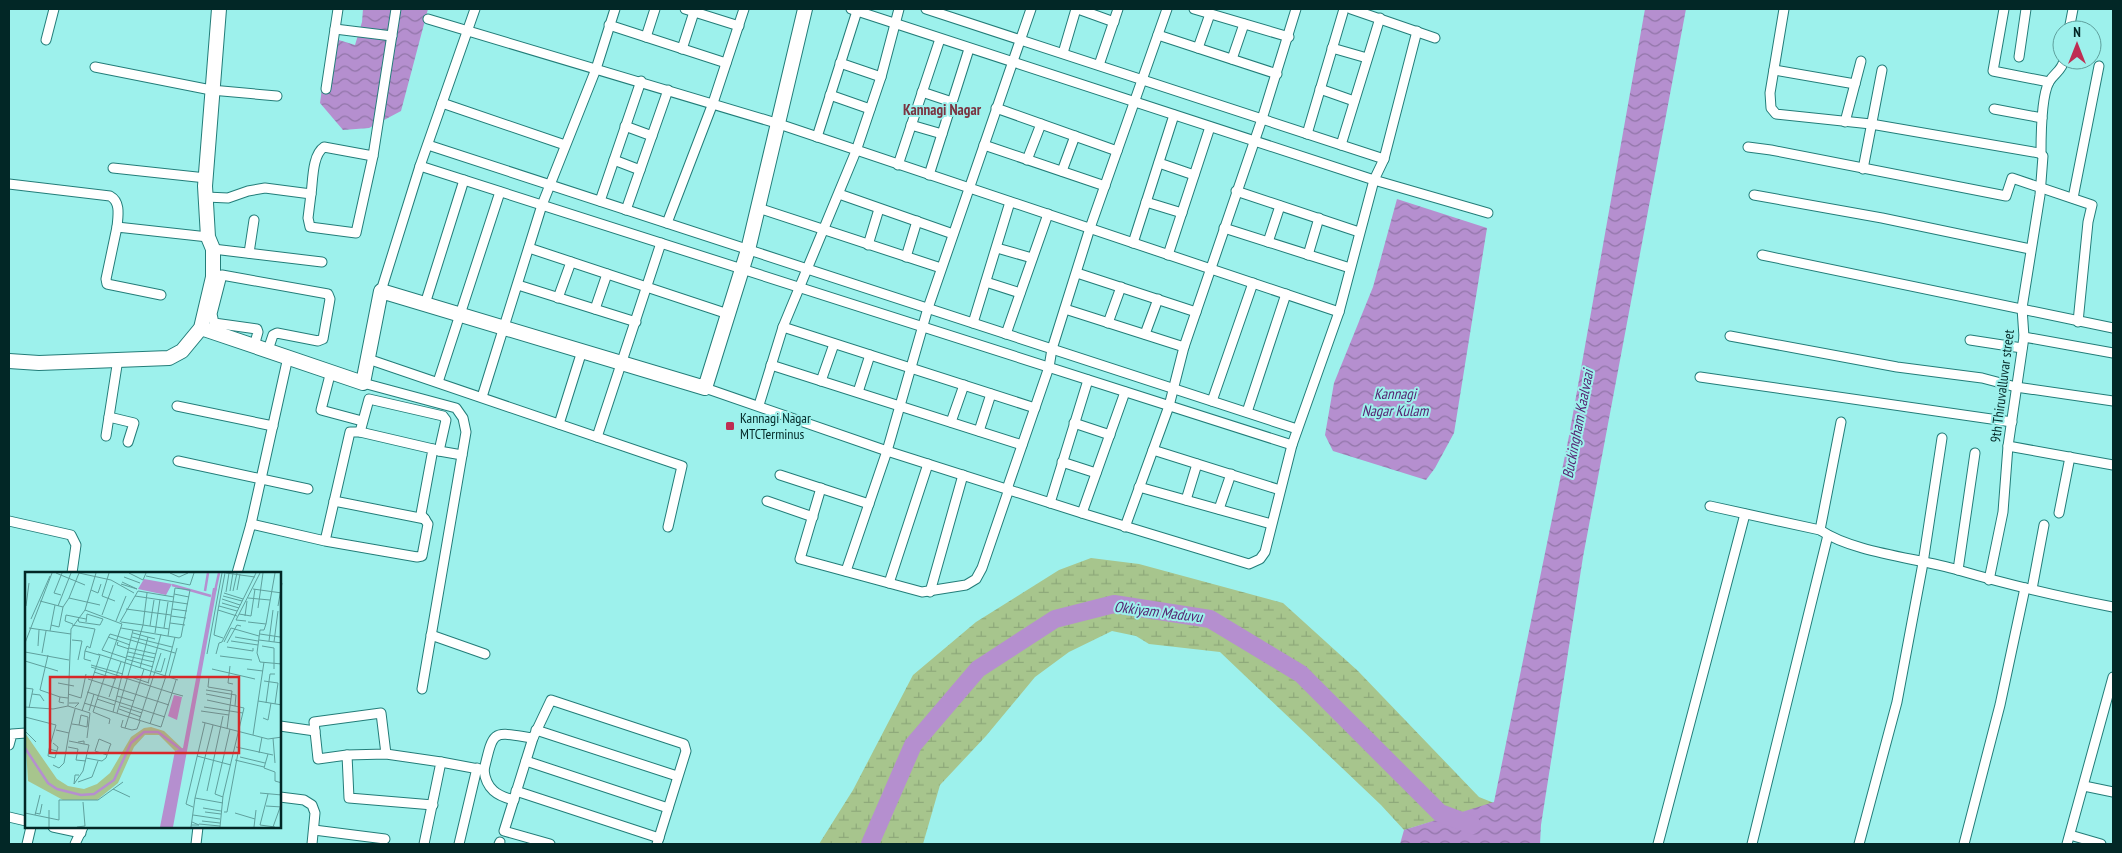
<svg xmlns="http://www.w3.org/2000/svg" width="2122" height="853" font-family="'PT Sans Narrow',sans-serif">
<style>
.wetland{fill:url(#wetland-marsh)}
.water{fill:url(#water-waves)}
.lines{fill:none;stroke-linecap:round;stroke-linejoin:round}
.river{stroke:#b58fcf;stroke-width:18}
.street-casing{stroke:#237d79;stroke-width:11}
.secondary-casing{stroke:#237d79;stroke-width:16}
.street{stroke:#fff;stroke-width:9}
.secondary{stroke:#fff;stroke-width:14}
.poi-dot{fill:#be2e53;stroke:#9df1ec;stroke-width:2}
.labels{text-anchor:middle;stroke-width:4;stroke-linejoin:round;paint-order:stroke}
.street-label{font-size:14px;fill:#022726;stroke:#9df1ec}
.poi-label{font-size:14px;fill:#022726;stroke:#9df1ec;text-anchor:start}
.neighbourhood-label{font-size:15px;font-weight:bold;fill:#7a3340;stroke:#9df1ec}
.water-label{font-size:15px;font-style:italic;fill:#562572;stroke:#9df1ec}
.inset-river{fill:none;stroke:#b58fcf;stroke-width:2.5}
.inset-road{fill:none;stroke:#5fa09d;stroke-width:1}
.view{fill:#d62828;fill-opacity:0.15;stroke:#d62828;stroke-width:2.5}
.inset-edge{fill:none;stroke:#022726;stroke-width:2.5}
</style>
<defs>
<pattern id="wetland-marsh" width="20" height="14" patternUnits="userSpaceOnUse" patternTransform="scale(1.25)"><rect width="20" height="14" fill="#a7c58d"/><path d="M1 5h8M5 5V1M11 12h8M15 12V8" fill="none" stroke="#8ea97a"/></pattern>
<pattern id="water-waves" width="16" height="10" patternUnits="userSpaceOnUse" patternTransform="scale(1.25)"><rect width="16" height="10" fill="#b58fcf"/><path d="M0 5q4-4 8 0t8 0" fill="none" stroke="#9175a8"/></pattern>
</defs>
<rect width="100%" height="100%" fill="#9df1ec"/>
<polygon class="wetland" points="1091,558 1139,564 1283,603 1358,671 1479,797 1494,803 1404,830 1381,805 1220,652 1149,644 1136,636 1112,631 1069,652 1035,677 986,736 940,785 923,844 819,844 853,790 913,675 976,622 1059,570"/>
<g class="water">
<polygon points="363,9 428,9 401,111 369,128 343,130 320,103 329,37 355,45 362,22"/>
<polygon points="1645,9 1686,9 1583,557 1541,825 1540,844 1400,844 1404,830 1494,802 1569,436"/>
<polygon points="1397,199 1487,228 1454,433 1435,468 1426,480 1333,451 1325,435 1334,383 1373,287"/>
</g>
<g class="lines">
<polyline class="river" points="870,844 913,745 978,669 1055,619 1114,604 1210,619 1301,674 1440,813 1472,825"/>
<defs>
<g id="street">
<polyline points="685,9 739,26"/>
<polyline points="926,9 1384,159"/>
<polyline points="1078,9 1114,22"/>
<polyline points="1194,9 1289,37"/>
<polyline points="1351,9 1435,38"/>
<polyline points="1784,9 1770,93 1771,108 1776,114 1871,124 2039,153 2043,156 2040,195 2022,308 2024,337 2008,446 2003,512 1989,580"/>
<polyline points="2004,9 1993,71 2049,82"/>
<polyline points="428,19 776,123 1339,312"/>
<polyline points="609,25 726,63"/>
<polyline points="335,29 392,36"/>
<polyline points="2069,30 2073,9"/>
<polyline points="1417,31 1384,159 1374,180 1488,213"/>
<polyline points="1158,35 1277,74"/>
<polyline points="646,37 655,9"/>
<polyline points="46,40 54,9"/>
<polyline points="1198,48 1210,14"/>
<polyline points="1332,48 1367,58"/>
<polyline points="682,49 694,12"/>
<polyline points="1063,53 1076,9"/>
<polyline points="2019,57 2026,9"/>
<polyline points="1232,59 1244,24"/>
<polyline points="840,63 881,77"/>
<polyline points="1099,65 1118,9"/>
<polyline points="95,67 211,90 277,96"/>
<polyline points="1774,70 1855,84"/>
<polyline points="326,89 338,9"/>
<polyline points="1320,89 1354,101"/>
<polyline points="922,92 952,102"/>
<polyline points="830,95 870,109"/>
<polyline points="442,103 565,145"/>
<polyline points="996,108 1117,151"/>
<polyline points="1994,109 2042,118"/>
<polyline points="1845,122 1861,61"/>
<polyline points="911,125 942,134"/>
<polyline points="625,126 652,136"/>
<polyline points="1307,134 1344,9"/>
<polyline points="817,137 857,11"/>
<polyline points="428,145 1297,429"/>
<polyline points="984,145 1105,186"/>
<polyline points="1341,145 1380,18"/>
<polyline points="1748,147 1771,150 2006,196 2012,178 2092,205 2088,222 2078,322"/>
<path d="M2041,153C2041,136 2041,97 2049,82C2054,73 2062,71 2064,60"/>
<polyline points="614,160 640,170"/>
<polyline points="1027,160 1041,124"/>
<polyline points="1159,163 1194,175"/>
<polyline points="898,165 940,39"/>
<polyline points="420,166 1292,445"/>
<polyline points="113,168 206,178"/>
<polyline points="1863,169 1882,70"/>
<polyline points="1062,171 1075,136"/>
<polyline points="929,175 969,49"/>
<path d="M9,184L110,196C121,202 118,216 117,227"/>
<polyline points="1236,191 1359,232"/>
<path d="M311,194C313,181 312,155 324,147L373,156"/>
<polyline points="839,194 953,234"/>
<polyline points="1754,195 1882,218 2030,249"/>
<polyline points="206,197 228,198 248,191 265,188 311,194 308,218 310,227 356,233 373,156 396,9"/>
<polyline points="2073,198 2099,66"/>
<polyline points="600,201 641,81"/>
<polyline points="1146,202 1182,213"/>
<polyline points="758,208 941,268"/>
<polyline points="626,210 668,90"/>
<polyline points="667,223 713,103 744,9"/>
<polyline points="1224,228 1350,268"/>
<polyline points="1268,242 1280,206"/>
<polyline points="1133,243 1174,115"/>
<polyline points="868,245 879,209"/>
<polyline points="529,248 728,314"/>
<polyline points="997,248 1032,258"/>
<polyline points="213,249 322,262"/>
<polyline points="249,253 254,220"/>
<polyline points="1168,255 1210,127"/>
<polyline points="1308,255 1319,218"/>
<polyline points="1762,255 2113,328"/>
<polyline points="906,257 917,221"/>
<polyline points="1077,273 1196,312"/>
<polyline points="986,282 1020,293"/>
<polyline points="518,285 636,322"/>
<polyline points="381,291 420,166 475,9"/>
<polyline points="161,295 107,284 106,279 117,227 208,237"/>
<polyline points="558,298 571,262"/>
<polyline points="425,304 464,180"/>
<polyline points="595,309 607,274"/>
<polyline points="1065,309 1184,347"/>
<polyline points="973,323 1010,202"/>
<polyline points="1108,323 1121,287"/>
<polyline points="783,327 1035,408"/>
<polyline points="1006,334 1048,214"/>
<polyline points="1145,334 1158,299"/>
<polyline points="1730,336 1897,367 1982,378 2016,387 2113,401"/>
<polyline points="2024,337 2113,353"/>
<polyline points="1970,340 2022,348"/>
<polyline points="254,346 258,332 257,329 214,323 212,314 222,275 328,294 330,299 323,339 318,341 277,333 273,335 268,350"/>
<polyline points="368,359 682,466 668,527"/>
<polyline points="771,365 1022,445"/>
<polyline points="331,371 321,410 362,421"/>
<polyline points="1700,377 2012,422"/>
<polyline points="821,381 834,344"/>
<polyline points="438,382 500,192"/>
<polyline points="363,383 456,408 463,418 466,432 422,689"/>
<polyline points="705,388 887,451 1088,515 1249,564 1260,559 1265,552 1292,445 1339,312 1374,180 851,9"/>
<polyline points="858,392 870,355"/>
<polyline points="482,397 542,205 596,69 615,9"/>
<polyline points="1212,401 1253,283"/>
<polyline points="759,405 783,327 856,151 881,77 899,9"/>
<polyline points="177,406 273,426"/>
<polyline points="1247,412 1286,294"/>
<polyline points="109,417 134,423 128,442"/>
<polyline points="951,422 964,385"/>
<polyline points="1074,423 1110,435"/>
<polyline points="559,424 582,351"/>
<polyline points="979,431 991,394"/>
<polyline points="360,432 369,399 443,416 446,420 439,451 433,449"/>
<polyline points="106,436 118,359"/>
<polyline points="597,437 661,243"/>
<polyline points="2008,446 2113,465"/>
<polyline points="1153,450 1280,490"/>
<polyline points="439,451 462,455"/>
<polyline points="178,461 308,489"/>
<polyline points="1062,462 1096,473"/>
<polyline points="780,475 869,504"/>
<polyline points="1139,487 1271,524"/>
<polyline points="821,488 800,559 922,592 966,585 976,579 982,568 1009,489"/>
<polyline points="1007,489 1049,367 1052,349 1090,228 1167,9"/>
<polyline points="1186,500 1197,464"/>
<polyline points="334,501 425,519"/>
<polyline points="767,501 813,517"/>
<polyline points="1050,503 1088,380"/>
<path d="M1710,506L1820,530C1854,553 1918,558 1958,570C2009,585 2061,597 2113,607"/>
<polyline points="1219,509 1231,474"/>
<polyline points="1082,513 1125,392"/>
<polyline points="2059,513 2070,457"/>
<polyline points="9,521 71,535 76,545 72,573"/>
<polyline points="251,524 325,541 417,557 422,556 428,524 421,514 433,449 360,432 350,432 325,541"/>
<polyline points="1125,527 1169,406 1184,347 1262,119 1296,9"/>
<polyline points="1820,530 1841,422"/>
<polyline points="1958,570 1975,453"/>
<polyline points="846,571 887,451 928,308 1031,9"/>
<polyline points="237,573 251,524 288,357"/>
<polyline points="889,583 928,464"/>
<polyline points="2032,589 2044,525"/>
<polyline points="930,592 963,475"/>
<polyline points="431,635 485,654"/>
<polyline points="280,726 315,731"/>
<polyline points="536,730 677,776"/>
<polyline points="9,745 12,734 26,733"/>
<polyline points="386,754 347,755 318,759 314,722 381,713 386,754 441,762 424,844"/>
<polyline points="347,755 349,798 433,805"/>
<polyline points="526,761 668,808"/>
<path d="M441,762L484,770C494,728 492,732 533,738"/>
<path d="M484,770C486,789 497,796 514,800"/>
<polyline points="2084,786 2113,792"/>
<polyline points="516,791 659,838"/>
<polyline points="280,797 304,800 312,805 315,813 312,844"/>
<polyline points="9,817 26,821"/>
<polyline points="53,827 81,833"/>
<polyline points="314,830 385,839"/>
<polyline points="2070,835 2101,844"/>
<polyline points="27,844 31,827"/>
<polyline points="75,844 83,827"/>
<polyline points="196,844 198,827"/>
<polyline points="459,844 477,768"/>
<polyline points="499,844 500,842"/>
<polyline points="550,844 504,831 533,738 551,700 684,744 686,751 657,844"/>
<polyline points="1658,844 1745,514"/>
<polyline points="1752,844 1828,535"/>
<polyline points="1859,844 1897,702 1923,563 1942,438"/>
<polyline points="1964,844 2000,705 2025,588"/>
<polyline points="2067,844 2113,677"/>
</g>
<g id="secondary">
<polyline points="201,328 363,383 381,291 705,388 748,250 805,9"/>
<polyline points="9,361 39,363 169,358 182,351 201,328 213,277 213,249 208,237 205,186 219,9"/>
</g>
</defs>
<use href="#street" class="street-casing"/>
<use href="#secondary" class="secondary-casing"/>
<use href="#street" class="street"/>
<use href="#secondary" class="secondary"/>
</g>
<rect class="poi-dot" x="725" y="421" width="10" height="10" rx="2.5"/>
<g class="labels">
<g class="street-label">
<text transform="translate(2002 386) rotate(-83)" y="5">9th Thiruvalluvar street</text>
</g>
<g class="poi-label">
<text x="740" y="423">Kannagi Nagar<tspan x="740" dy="16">MTCTerminus</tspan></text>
</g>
<g class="neighbourhood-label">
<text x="942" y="115">Kannagi Nagar</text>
</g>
<g class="water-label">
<text x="1395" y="399">Kannagi<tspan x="1395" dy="17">Nagar Kulam</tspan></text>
<text transform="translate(1578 424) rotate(-79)" y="5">Buckingham Kaalvaai</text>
<text transform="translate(1158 612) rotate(7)" y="5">Okkiyam Maduvu</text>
</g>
</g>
<g transform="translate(25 572)">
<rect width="256" height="256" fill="#9df1ec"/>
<path d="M126,155L139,159L158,177L150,179L134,163H120L109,175L93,211L72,228H38L3,209L0,161L32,207L43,214L59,217L72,212L85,201L106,165L119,156Z" fill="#a7c58d"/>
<path d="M119,7L147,12L141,23L113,17ZM188,16H192L148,255H135L150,179L158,176ZM149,123L157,125L152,148L143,144Z" fill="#b58fcf"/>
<path class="inset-river" d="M147,13L186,24M180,19L183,1M190,19L194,1M0,176L23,211L32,217L56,223L69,222L89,208L106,171L119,160H133L158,179"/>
<path class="inset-road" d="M31,1L60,13M54,1L86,8L109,21M84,1L77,24L90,29M104,1L118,8L121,1M145,1L154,5L163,1M200,1L193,38L212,44M201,1L230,5M250,1L241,52L239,58H235L232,81L235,90L257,92M121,4L165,13L169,1M99,5L115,11M96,12L112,17L97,10M228,17L257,21M66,18L73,21L76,12M212,18L215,2M205,19L208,1M208,19L212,1M201,20L204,1M199,21L218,27M149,22L164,25M36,23L29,21L37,1M110,24L163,32M198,24L217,29M44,26L54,1M223,26L245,28M197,27L215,33M15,29L38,35L44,26L75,33M197,31L214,36M1,34L4,11M33,34L46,1M194,34L212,39M253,34L257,11M233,36L238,1M101,37L146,43M147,37L162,39M60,38L97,52L68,140M193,38L189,63L198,66M214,42L226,44L230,17M77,43L88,13M146,44L161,46M220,44L222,29M6,47L25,4M53,47L54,50L75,53L78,47L62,42L61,50M91,49L101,24M221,49L211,48L235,1M95,50L113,19L149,25M96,50L118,53L122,21M223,50L241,52M145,51L160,53M48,52L40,49L41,43L61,47M26,53L34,55L38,35M47,53L70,57L65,76L62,74L60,79L74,83M125,54L129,28M4,56L46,62M96,56L154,66L156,65L165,18L150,16L143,64M139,56L143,30M25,59L30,33M108,61L130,67M130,61L135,27M235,62L255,65M83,65L105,73M107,65L147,75M210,65L233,69M47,68L57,69L53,88M234,68L257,71M206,69L233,73M244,69L248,38M93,70L92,73L104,77M199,70L206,56L234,64M249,70L253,39M0,71L27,1M202,71L212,53L216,54M13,74L14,58M237,74L249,76V97M202,75L228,79V76M104,76L131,82M60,79L59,87L66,89M0,80L44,88M103,80L130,86M17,81L21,59M73,82L153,108M182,82L197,1M191,82L194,71L197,70L231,1M23,83L15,118L35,125M102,84L129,90M195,84L227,88M101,86L77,78L85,62L150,81M101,87L128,95M0,89L33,99M66,93L98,102M205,94L203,111L208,112M66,95L147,121L136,155L88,140M115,96L123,65M187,97L230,107M222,97L238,99M131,99L136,100L140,86M69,100L91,107M140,104L150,65M106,105L124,111M144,105L152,76M184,105L183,115L207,119L202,157M63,107L144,133M151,108L147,121L158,124M239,109L253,111L250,132M33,111L49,114M123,111L136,62M0,116L8,117L4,136M181,118L211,123L210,134M62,120L140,145M7,122L15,123L19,129M43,122L56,126L61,102M181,122L206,127M92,124L109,129M84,125L96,90M72,127L90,133M182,128L219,136L198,224L195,255M233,129L257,133M39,131L34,130L35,125L43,126M44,131H54L50,135M59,131L88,140L108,58M241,131L245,102H250M43,134L46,57L60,38L71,1M95,134L117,141M0,135L28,137L43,134L65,141L62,166M179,135L218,141M94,137L116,145M57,139L75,83M64,139L69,122M176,139L204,143M68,140L85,147L84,152M92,141L118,53L144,57M0,145L31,153L24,177L32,179M238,146L243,148L246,131M98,148L96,155L107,158L112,157L115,149M114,149L136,81M177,150L243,167L257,165M47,152L54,153L62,155L63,145L56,143L54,153M125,152L141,104M100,156L119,97M0,159L11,170M44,161L50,137M228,163L239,90M248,166L250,191M44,169L59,172M53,170L59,169V172L64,173L58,199L49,212L50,203H54M43,175L53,177L51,188L61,189M211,175L248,183M24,177L23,184L30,186L33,175L28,171M234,181L237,165M243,182L239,196L250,200V209L257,211M172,184L206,193M215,185L240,191M61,186L77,189L81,186L85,174L86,172L74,167L70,179L82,183M210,188L239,195M28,193L34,196L39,191L44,161L31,158M53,210L67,205L73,189M88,217L105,225M182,219L198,144M235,221L257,223M243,222L235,253L250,255M198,225L190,222L205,157M170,226L188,153M241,234L257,235M168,235L161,232L180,151M178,236L196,239M180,240L196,242M199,240H202L213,181M0,241L34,248V228H73L98,210M10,241L15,242L17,232M210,241L230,247M10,243L15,223M168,243L195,247M177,249L195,251M174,252L195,254M166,253H174L167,250M24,255V238M52,255L60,254L58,230M166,255L170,226L198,231M229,255L231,238M248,255L257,230"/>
<path class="view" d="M25,105H214V181H25Z"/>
<rect width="256" height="256" class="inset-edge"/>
</g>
<rect width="2122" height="853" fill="none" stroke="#022726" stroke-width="20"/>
<g transform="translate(2077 45)"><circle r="24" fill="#9df1ec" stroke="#5fa09d"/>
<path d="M0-4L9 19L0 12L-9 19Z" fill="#be2e53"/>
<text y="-8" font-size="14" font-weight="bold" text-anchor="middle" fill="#022726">N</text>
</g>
</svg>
